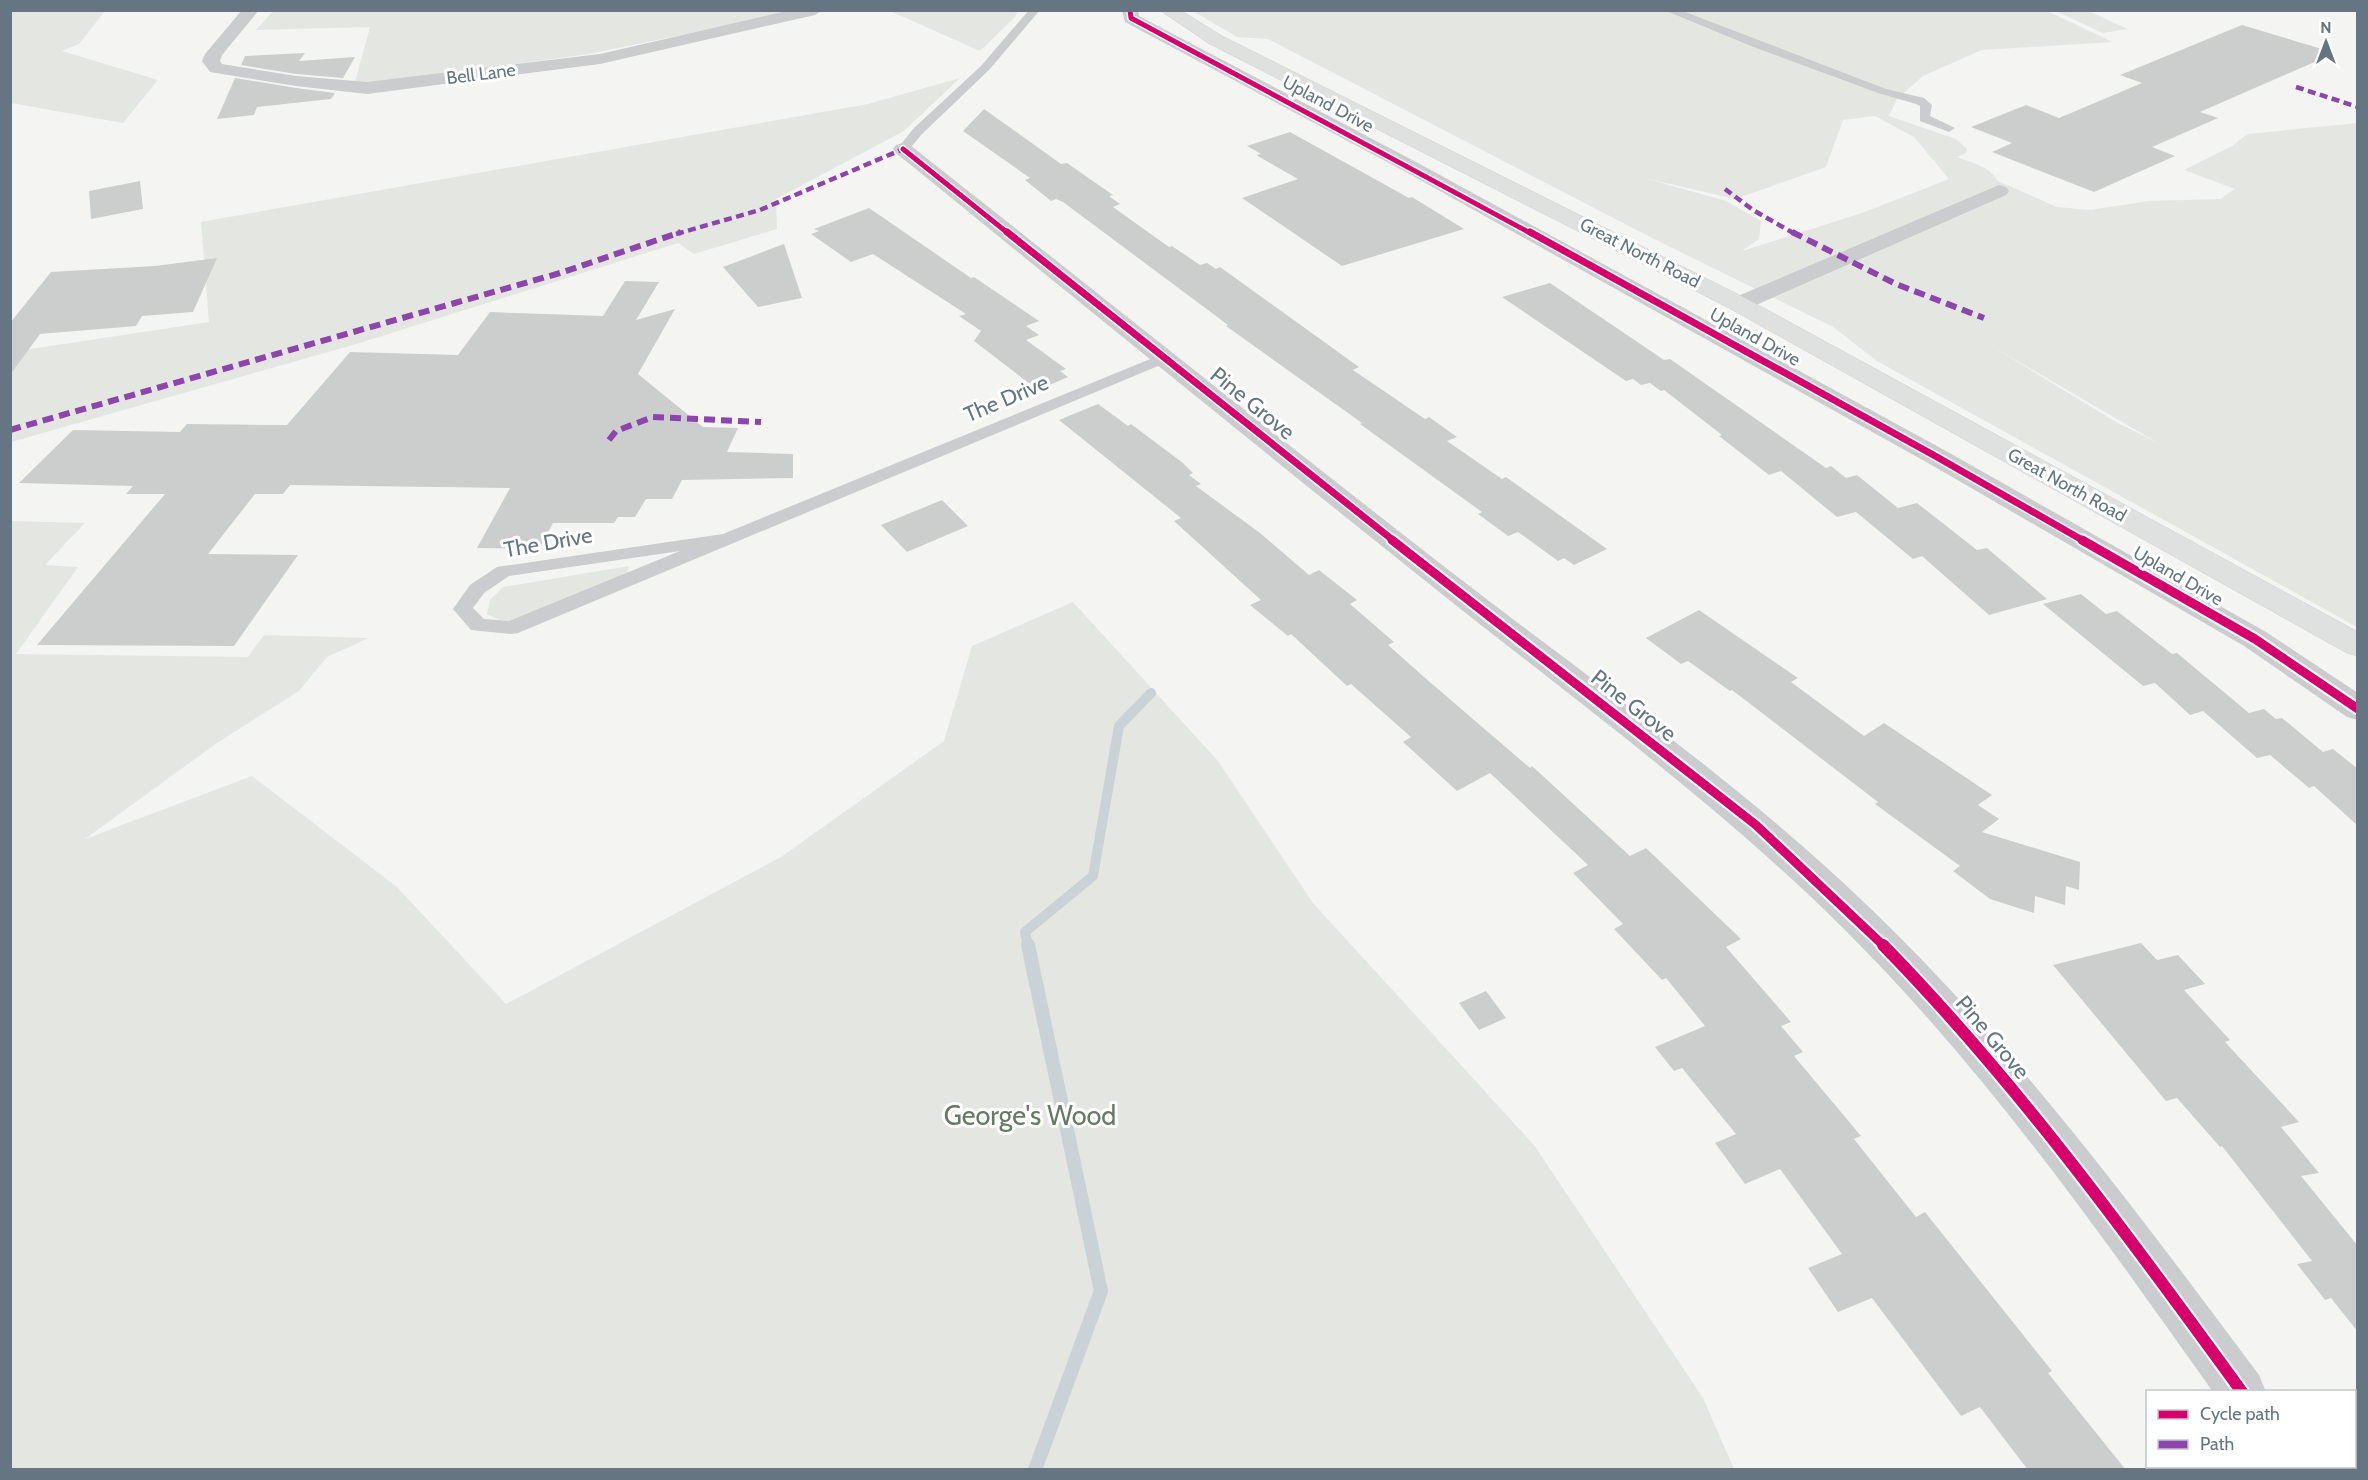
<svg xmlns="http://www.w3.org/2000/svg" width="2368" height="1480" font-family="Cabin,sans-serif">
<style>
.green{fill:#e4e7e1;fill-rule:evenodd}
.lines{fill:none;stroke-linecap:round;stroke-linejoin:round}
.stream-far1{stroke:#cad2d5;stroke-width:10}
.stream{stroke:#cad2d5;stroke-width:14}
.building{fill:#cccece}
.primary-casing{stroke:#d0d1d1;stroke-width:1}
.service{fill:#cacccd;fill-rule:evenodd}
.minor{fill:#cacccd;fill-rule:evenodd}
.primary{fill:#dfe0e0;fill-rule:evenodd}
.quiet-far1{stroke:#8e44ad;stroke-width:4.5;stroke-dasharray:8 4.5;stroke-linecap:butt}
.quiet{stroke:#8e44ad;stroke-width:6;stroke-dasharray:11 6;stroke-linecap:butt}
.cycleway-far3-casing{stroke:#fff;stroke-width:8}
.cycleway-far2-casing{stroke:#fff;stroke-width:10}
.cycleway-far1-casing{stroke:#fff;stroke-width:13}
.cycleway-casing{stroke:#fff;stroke-width:16}
.cycleway-far3{stroke:#d6006c;stroke-width:5}
.cycleway-far2{stroke:#d6006c;stroke-width:7}
.cycleway-far1{stroke:#d6006c;stroke-width:9}
.cycleway{stroke:#d6006c;stroke-width:12}
.labels{text-anchor:middle;stroke-width:6;stroke-linejoin:round;paint-order:stroke}
.far-street-label{font-size:18px;fill:#657582;stroke:#fff}
.street-label{font-size:22px;fill:#657582;stroke:#fff}
.near-park-label{font-size:27px;fill:#677a63;stroke:#fff}
</style>
<rect width="100%" height="100%" fill="#f4f4f3"/>
<g class="green">
<polygon points="274,10 798,11 589,54 382,82 355,82 370,27 256,30"/>
<polygon points="10,11 105,11 79,44 62,51 158,80 123,123 11,103"/>
<polygon points="890,11 1018,11 1014,18 980,51"/>
<path d="M1193,11H2047L2113,42L1982,50L1923,76L1897,99L1889,116L1956,139L1967,149L1966,153L1957,157C1973,163 1989,166 1998,181L2057,207L2091,210L2148,201L2220,199L2235,189L2184,170L2232,146L2247,134L2357,123V627L1877,361L1833,327L1654,239L1268,39L1237,37ZM1875,116L1914,137L1949,179L1862,213L1742,251L1759,239L1761,221L1726,201L1644,178L1735,199L1826,167L1843,120ZM1990,345L2158,443L2116,422Z"/>
<polygon points="2056,11 2088,11 2128,29 2103,33"/>
<polygon points="960,78 904,131 776,199 777,229 694,254 678,243 360,343 11,442 11,352 209,322 201,222 868,104"/>
<polygon points="11,521 85,523 45,565 78,567 16,654 248,657 264,635 369,638 327,657 299,691 217,743 85,839 252,776 397,887 506,1004 781,857 944,741 972,646 1073,602 1218,761 1313,903 1534,1145 1703,1398 1734,1469 11,1469"/>
<polygon points="629,566 627,575 509,621 499,620 487,614 490,600 503,587"/>
</g>
<g class="lines">
<polyline class="stream-far1" points="1028,947 1025,932 1093,876 1119,726 1151,693"/>
<polyline class="stream" points="1028,945 1101,1291 1035,1470"/>
</g>
<g class="building">
<polygon points="2242,25 2335,53 2200,112 2218,118 2152,147 2175,156 2094,192 1992,152 2012,143 1971,127 2026,105 2059,118 2142,83 2120,75"/>
<polygon points="305,53 299,61 355,57 343,78 296,74 241,65 245,56"/>
<polygon points="235,78 296,88 335,93 331,99 257,107 254,115 217,119"/>
<polygon points="984,109 1061,164 1067,163 1113,195 1109,196 1120,204 1113,207 1169,247 1172,246 1200,265 1207,263 1216,269 1220,267 1359,367 1353,370 1425,419 1429,417 1457,437 1447,441 1502,479 1506,477 1607,549 1574,565 1564,558 1558,561 1518,532 1508,536 1478,514 1482,512 1360,424 1362,423 1226,326 1228,325 1063,202 1056,199 1051,201 1025,180 1030,178 963,131"/>
<polygon points="1290,132 1409,198 1412,197 1464,229 1342,266 1242,198 1298,179 1256,155 1261,154 1247,146"/>
<polygon points="140,181 143,209 91,219 89,191"/>
<polygon points="869,208 971,278 974,277 1039,321 1026,326 1039,335 1026,340 1066,369 1060,371 1068,377 1038,390 974,341 981,331 959,316 966,314 873,254 851,262 811,234 819,231 814,229"/>
<polygon points="784,244 802,298 758,307 723,267"/>
<polygon points="217,258 193,312 142,316 136,326 40,334 10,375 10,323 51,272 155,266"/>
<polygon points="625,281 659,282 636,320 675,309 638,374 703,427 738,428 727,452 793,454 793,478 682,480 672,499 646,499 635,517 618,517 614,523 553,523 539,549 477,548 510,488 290,485 283,494 255,494 208,554 298,555 234,646 37,645 165,494 126,494 133,486 19,483 73,430 180,432 187,424 287,425 350,352 458,355 490,312 603,316"/>
<polygon points="1550,283 1664,360 1670,359 1826,468 1831,466 1846,478 1857,475 1898,508 1917,503 1977,550 1987,548 2047,599 1989,615 1922,556 1913,559 1856,512 1837,517 1781,471 1769,475 1719,436 1722,435 1664,390 1661,391 1650,383 1641,385 1633,379 1626,381 1502,297"/>
<polygon points="1098,404 1128,426 1131,424 1183,463 1193,473 1189,475 1201,484 1196,486 1260,533 1309,575 1319,570 1357,600 1350,604 1394,642 1388,645 1424,677 1530,768 1532,766 1630,856 1646,848 1741,939 1726,947 1791,1022 1781,1026 1803,1052 1794,1056 1861,1136 1854,1139 1916,1217 1925,1212 2052,1371 2048,1373 2126,1470 2028,1470 1980,1407 1961,1416 1872,1298 1838,1312 1808,1268 1842,1254 1780,1169 1745,1184 1715,1143 1736,1134 1682,1068 1674,1071 1655,1047 1705,1026 1666,978 1662,980 1614,929 1623,924 1573,873 1588,865 1490,773 1457,791 1403,742 1411,737 1351,684 1347,686 1291,634 1288,636 1250,605 1261,600 1174,521 1181,518 1059,420"/>
<polygon points="942,500 968,526 907,552 881,525"/>
<polygon points="2081,594 2106,614 2117,611 2172,654 2177,653 2249,713 2264,709 2276,719 2282,718 2323,752 2333,749 2358,769 2358,826 2314,786 2309,788 2270,755 2257,758 2203,711 2190,715 2155,683 2143,686 2043,604"/>
<polygon points="1699,610 1798,678 1791,682 1864,736 1884,723 1992,795 1978,805 1999,819 1982,832 2080,862 2079,890 2066,886 2065,905 2035,896 2034,913 1990,899 1953,871 1960,866 1875,804 1878,802 1732,690 1730,691 1688,661 1681,664 1646,638"/>
<polygon points="2141,943 2157,960 2178,955 2205,984 2184,990 2230,1040 2225,1042 2299,1122 2281,1127 2319,1173 2301,1176 2358,1246 2358,1332 2331,1298 2325,1300 2297,1264 2312,1261 2222,1146 2220,1147 2177,1098 2166,1101 2053,965"/>
<polygon points="1486,991 1506,1018 1479,1030 1459,1003"/>
</g>
<g class="lines">
<defs>
<polygon id="primary" points="1160,10 1180,10 1222,36 1747,299 2358,632 2358,656 2347,653 1731,309 1210,44"/>
</defs>
<use href="#primary" class="primary-casing"/>
<g class="service">
<polygon points="1029,10 1040,10 989,70 922,134 907,152 899,152 897,149 914,128 981,66"/>
<polygon points="1664,10 1680,10 1886,89 1924,98 1932,105 1930,116 1955,128 1949,132 1920,121 1920,106 1916,104 1878,93 1751,46"/>
<path d="M1165,353L1173,358L1170,361L518,633L511,634L471,630L453,609L470,585L497,567L723,534ZM680,551L509,621L484,619L473,608L484,593L509,576Z"/>
</g>
<g class="minor">
<polygon points="242,10 259,10 222,55 220,61 222,64 296,76 367,82 600,54 791,10 823,10 815,15 600,64 367,94 296,86 210,72 202,61 205,54"/>
<polygon points="1122,10 1138,10 1139,16 1418,163 1946,451 2266,632 2358,693 2358,720 2347,717 2244,646 1928,463 1404,171 1125,22"/>
<path d="M903,143L910,145C1089,286 1266,428 1446,568C1589,679 1740,782 1870,908C2016,1048 2138,1213 2259,1375L2266,1392H2213C2099,1231 1983,1067 1843,928C1720,806 1579,703 1443,595C1260,449 1078,301 896,153L893,149L896,145Z"/>
<polygon points="1999,185 2006,187 2009,191 2006,195 1747,309 1739,311 1731,309 1727,304 1731,299"/>
<polygon points="2271,1466 2320,1466 2321,1470 2272,1470"/>
</g>
<use href="#primary" class="primary"/>
<g class="quiet-far1">
<polyline points="2296,87 2358,107"/>
<polyline points="1725,189 1753,210 1795,234"/>
<polyline points="676,234 760,210 903,149"/>
</g>
<g class="quiet">
<polyline points="1792,232 1896,284 1984,318"/>
<polyline points="10,430 560,273 681,232"/>
<polyline points="609,440 616,431 653,417 761,422"/>
</g>
<defs>
<g id="cycleway-far3">
<polyline points="1130,10 1131,18 1532,234"/>
<polyline points="903,149 1009,234"/>
</g>
<g id="cycleway-far2">
<polyline points="1007,232 1394,541"/>
<polyline points="1530,232 1937,457 2084,541"/>
</g>
<g id="cycleway-far1">
<polyline points="1392,540 1756,825 1885,947"/>
<polyline points="2082,540 2255,639 2358,709"/>
</g>
<path id="cycleway" d="M1883,945C2017,1082 2130,1238 2242,1392"/>
</defs>
<use href="#cycleway-far3" class="cycleway-far3-casing"/>
<use href="#cycleway-far2" class="cycleway-far2-casing"/>
<use href="#cycleway-far1" class="cycleway-far1-casing"/>
<use href="#cycleway" class="cycleway-casing"/>
<use href="#cycleway-far3" class="cycleway-far3"/>
<use href="#cycleway-far2" class="cycleway-far2"/>
<use href="#cycleway-far1" class="cycleway-far1"/>
<use href="#cycleway" class="cycleway"/>
</g>
<g class="labels">
<g class="far-street-label">
<text transform="translate(481 74) rotate(-7)" y="6">Bell Lane</text>
<text transform="translate(1328 104) rotate(28)" y="6">Upland Drive</text>
<text transform="translate(1640 253) rotate(27)" y="6">Great North Road</text>
<text transform="translate(1755 337) rotate(29)" y="6">Upland Drive</text>
<text transform="translate(2067 485) rotate(29)" y="6">Great North Road</text>
<text transform="translate(2178 576) rotate(30)" y="6">Upland Drive</text>
</g>
<g class="street-label">
<text transform="translate(1006 398) rotate(-23)" y="8">The Drive</text>
<text transform="translate(1253 403) rotate(39)" y="8">Pine Grove</text>
<text transform="translate(548 542) rotate(-10)" y="8">The Drive</text>
<text transform="translate(1634 705) rotate(38)" y="8">Pine Grove</text>
<text transform="translate(1993 1037) rotate(50)" y="8">Pine Grove</text>
</g>
<g class="near-park-label">
<text x="1030" y="1125">George's Wood</text>
</g>
</g>
<rect width="2368" height="1480" fill="none" stroke="#657582" stroke-width="24"/>
<rect x="2146" y="1390" width="210" height="78" fill="#ffffff" stroke="#c1c8cd" stroke-width="1.5"/>
<rect x="2158" y="1410" width="30" height="9" fill="#d6006c" stroke="#c1c8cd" stroke-width="1.5"/>
<text x="2200" y="1420" font-size="18" fill="#657582">Cycle path</text>
<rect x="2158" y="1440" width="30" height="9" fill="#8e44ad" stroke="#c1c8cd" stroke-width="1.5"/>
<text x="2200" y="1450" font-size="18" fill="#657582">Path</text>
<g transform="translate(2326 42)" stroke="#ffffff" stroke-width="4.5" paint-order="stroke">
<path d="M0-4.5L10 22L0 15L-10 22Z" fill="#657582"/>
<text y="-9" font-size="16" font-weight="bold" text-anchor="middle" fill="#657582">N</text>
</g>
</svg>
